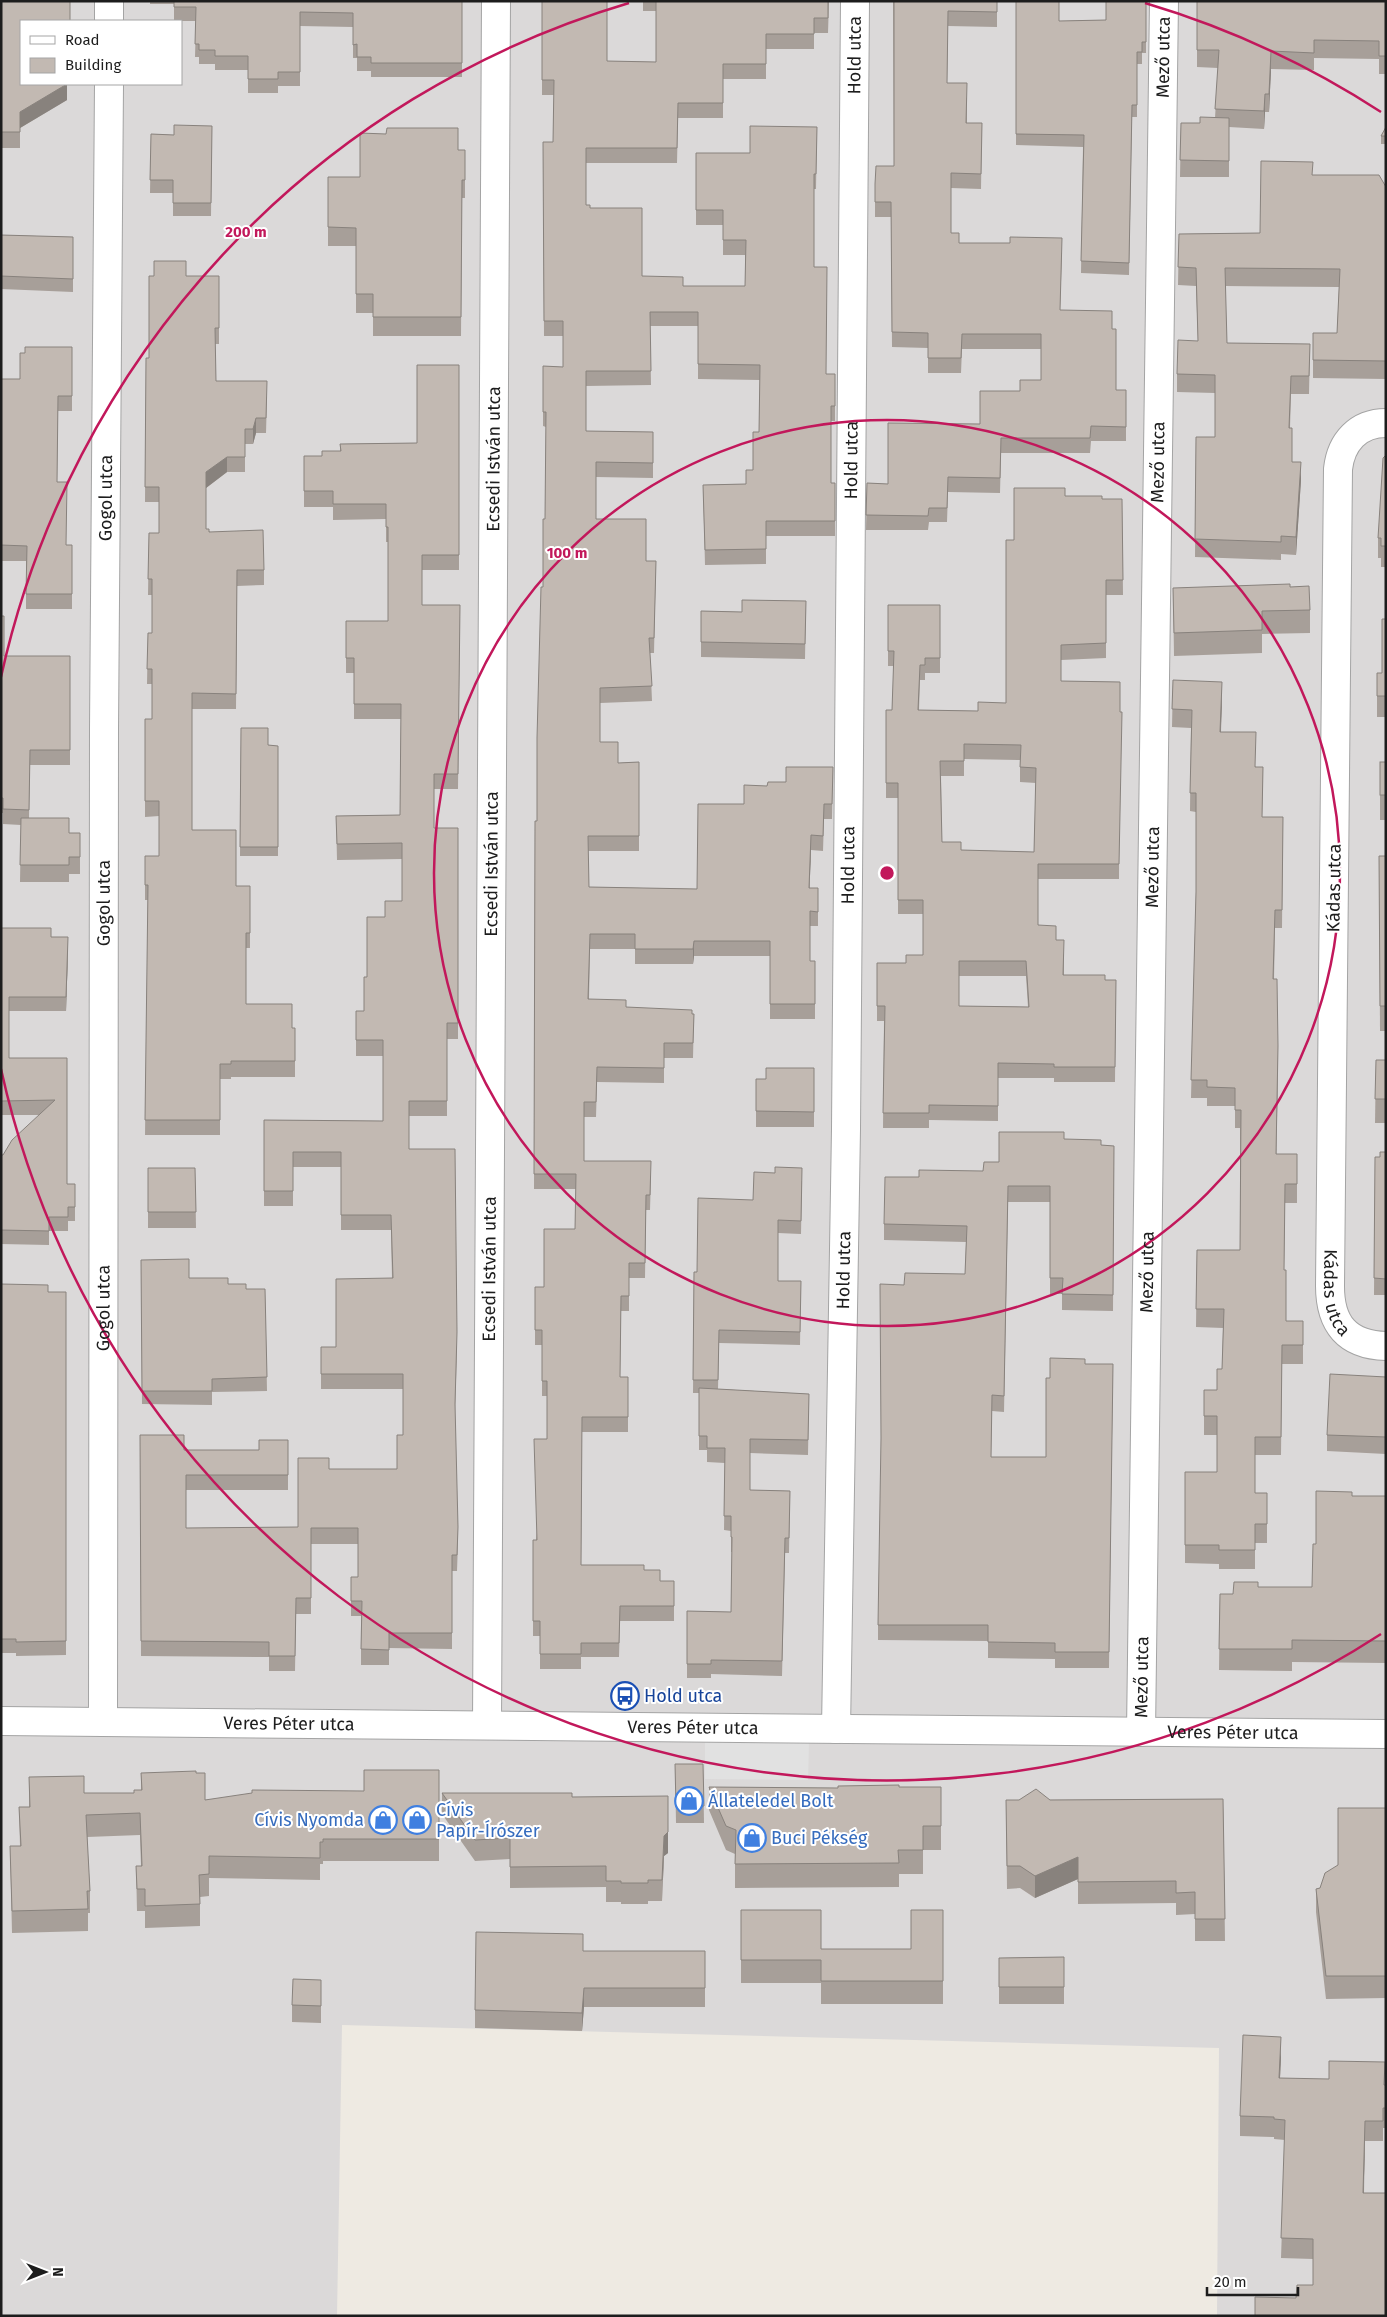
<svg xmlns="http://www.w3.org/2000/svg" width="1387" height="2317" font-family="'Fira Sans',sans-serif">
<style>
.residential{fill:#dbd9d9;fill-rule:evenodd}
.parking{fill:#e1e1e1}
.lines{fill:none;stroke-linecap:round;stroke-linejoin:round}
.minor-casing{stroke:#a4a4a4;stroke-width:30}
.minor{stroke:#fff;stroke-width:28}
.wall{fill:#a79f99;fill-rule:evenodd}
.shaded-wall{fill:#88827d}
.building{fill:#c2b9b2;stroke:#88827d;fill-rule:evenodd}
.ring{fill:none;stroke:#c2185b;stroke-width:2.5}
.labels{text-anchor:middle;stroke-width:4;stroke-linejoin:round;paint-order:stroke}
.street-label{font-size:18px;fill:#1d1d1d;stroke:#fff}
.transit-label{font-size:18px;fill:#164399;stroke:#fff;text-anchor:start}
.shop-label{font-size:18px;fill:#366cbe;stroke:#fff;text-anchor:start}
.centre{fill:#c2185b;stroke:#fff;stroke-width:2.5}
.ring-label{font-size:15px;text-anchor:middle;font-weight:bold;fill:#c2185b;stroke:#fff;stroke-width:4;stroke-linejoin:round;paint-order:stroke}
</style>
<rect width="100%" height="100%" fill="#eeeae2"/>
<path class="residential" d="M1,1H1386V2316H1217L1219,2048L342,2025L337,2316H1ZM21,21H181V84H21Z"/>
<polygon class="parking" points="705,1742 809,1743 808,1780 705,1779"/>
<g class="lines">
<defs>
<g id="minor">
<polyline points="109,21 109,1"/>
<path id="s1" d="M1386,423C1358,423 1341,442 1338,469L1330,1286C1330,1324 1347,1345 1386,1346"/>
<path id="s2" d="M1,1721L1386,1734"/>
<path id="s3" d="M103,1722L104,729L109,84"/>
<path id="s4" d="M487,1725L496,1"/>
<path id="s5" d="M836,1729L846,1129L855,1"/>
<path id="s6" d="M1141,1732L1164,1"/>
</g>
</defs>
<use href="#minor" class="minor-casing"/>
<use href="#minor" class="minor"/>
</g>
<g class="wall">
<polygon points="1,1 21,21 67,100 20,128 20,148 1,148"/>
<polygon points="150,1 462,1 462,77 371,77 371,71 357,71 357,58 353,58 353,27 300,26 300,86 278,86 278,93 248,93 248,70 215,70 215,64 199,64 199,57 195,57 196,21 174,21 174,4 150,4"/>
<polygon points="542,1 607,61 656,62 656,11 643,11 643,1 829,1 828,33 814,33 814,49 766,49 766,79 723,79 723,118 678,118 677,163 586,163 586,205 590,208 642,276 683,286 745,286 745,255 723,255 723,225 696,225 696,153 750,153 817,127 816,189 814,189 814,267 826,374 835,374 835,421 831,421 831,483 835,483 835,536 766,536 766,564 705,565 703,485 746,484 753,470 759,432 760,380 698,379 698,326 650,326 651,385 586,386 586,431 653,432 653,478 596,477 596,519 646,561 656,561 654,653 650,653 652,701 600,703 600,742 618,763 639,762 639,851 588,851 589,887 697,889 744,804 767,786 786,782 833,767 832,819 824,819 823,851 811,850 809,888 818,888 818,926 810,926 810,961 815,961 815,1019 770,1019 770,956 694,956 693,964 635,964 635,949 590,949 589,999 626,1007 694,1014 693,1058 664,1058 664,1083 597,1082 596,1117 584,1117 584,1161 651,1176 650,1210 646,1210 645,1278 629,1278 629,1311 621,1311 620,1377 628,1377 628,1432 582,1432 581,1565 644,1570 660,1581 674,1581 674,1621 620,1621 619,1657 581,1657 581,1669 540,1669 540,1636 533,1636 533,1540 536,1540 547,1439 547,1396 542,1396 542,1345 535,1345 535,1287 544,1287 575,1229 576,1189 534,1189 535,821 537,821 543,587 545,519 546,427 543,426 543,366 563,367 563,336 544,336 543,142 553,142 554,95 542,95"/>
<polygon points="893,1 997,1 997,27 948,26 947,83 967,98 967,123 982,123 981,189 951,188 951,233 959,243 1062,253 1060,310 1112,329 1116,390 1126,390 1126,441 1091,441 1090,453 1001,453 1000,493 948,492 947,522 929,522 928,530 866,530 867,483 888,484 980,424 1020,391 1041,380 1041,349 962,349 961,373 928,373 928,348 892,347 891,217 875,217 875,184 894,166"/>
<polygon points="1016,1 1059,21 1106,20 1146,1 1146,53 1142,53 1142,64 1137,64 1137,117 1132,117 1129,275 1081,273 1083,147 1016,145"/>
<polygon points="1197,1 1386,1 1386,74 1379,74 1379,59 1314,58 1314,70 1271,69 1269,112 1265,112 1264,129 1229,127 1229,177 1180,177 1181,123 1200,123 1215,118 1218,68 1197,67"/>
<polygon points="212,126 211,216 173,216 173,193 150,193 151,134 174,135"/>
<polygon points="1386,127 1386,144 1381,144 1381,136"/>
<polygon points="458,150 465,150 465,198 462,198 461,336 373,336 373,313 356,313 356,246 328,246 328,177 360,177"/>
<polygon points="1313,175 1386,187 1386,379 1313,378 1313,333 1337,333 1339,287 1225,286 1227,343 1310,344 1309,394 1291,394 1290,428 1292,462 1301,480 1296,555 1281,554 1281,560 1195,557 1196,437 1215,437 1215,393 1177,392 1177,374 1198,341 1196,286 1178,285 1179,234 1260,233"/>
<polygon points="1,235 73,237 73,292 1,289"/>
<polygon points="186,276 219,276 219,344 215,344 216,381 267,397 266,433 256,433 253,444 245,444 245,472 227,472 206,488 206,529 264,570 264,585 237,586 236,709 192,709 192,830 236,886 250,886 250,948 246,948 246,1004 292,1028 295,1028 295,1077 231,1077 231,1079 220,1079 220,1135 145,1135 148,900 145,900 145,856 159,856 159,816 145,817 145,719 152,719 152,684 147,684 148,633 152,633 152,595 148,595 149,533 159,533 159,502 145,502 146,358 149,358"/>
<polygon points="72,347 72,411 58,411 57,482 66,545 72,545 72,609 26,609 26,561 1,561 1,379 20,379 25,353"/>
<polygon points="459,365 459,570 422,570 422,605 460,605 458,789 434,789 434,828 458,828 458,1039 447,1039 447,1116 409,1116 409,1149 457,1348 455,1413 458,1542 457,1571 452,1571 452,1649 389,1648 389,1665 361,1665 361,1616 351,1616 351,1577 358,1577 358,1544 311,1544 311,1614 296,1614 295,1671 269,1671 269,1657 141,1656 140,1435 184,1450 259,1450 288,1440 288,1490 186,1490 186,1528 298,1527 329,1469 397,1469 403,1435 403,1389 321,1389 321,1347 336,1347 392,1278 391,1230 341,1230 341,1167 293,1167 293,1206 264,1206 264,1120 383,1121 383,1056 356,1056 356,1011 364,1011 367,977 385,917 385,901 402,901 402,859 337,860 336,816 400,815 401,719 354,719 354,673 346,673 346,621 388,621 388,542 386,542 386,519 333,520 333,507 304,507 304,456 322,456 340,451 340,444 417,443"/>
<polygon points="1386,455 1386,567 1381,567 1381,558 1378,558 1378,538"/>
<path d="M1065,496L1102,499H1122L1123,595H1106V658L1061,660V681L1120,682L1119,879H1038V925L1056,940L1064,955V975L1105,980H1116L1115,1082H1054V1078H998V1121L929,1120V1128H883L884,1021H877V963H906L923,955V914H898V798H886V710H892L894,666H888V605H940V673H925V680H920L919,710L978,711L1006,703L1014,540ZM964,759L1020,760V782L1036,783L1034,852L961,850L942,842L941,776H964ZM959,976H1026L1028,1007L959,1006Z"/>
<polygon points="1290,587 1310,610 1310,633 1262,634 1262,653 1174,656 1173,588"/>
<polygon points="806,601 805,659 701,657 701,611 742,612"/>
<polygon points="1,616 4,656 70,656 70,765 30,765 29,818 69,833 80,833 80,874 69,874 69,882 20,882 21,825 3,824 3,813 1,813"/>
<polygon points="1386,619 1386,717 1377,717 1377,673 1382,673"/>
<polygon points="1173,680 1222,700 1221,732 1256,767 1263,767 1262,817 1283,817 1282,928 1275,928 1274,979 1278,1064 1276,1154 1297,1154 1297,1203 1285,1203 1284,1270 1286,1321 1303,1321 1303,1364 1282,1364 1281,1455 1255,1455 1255,1493 1267,1493 1267,1543 1255,1543 1255,1569 1219,1569 1219,1564 1185,1563 1185,1472 1217,1472 1217,1435 1204,1435 1204,1390 1217,1390 1222,1369 1223,1328 1196,1327 1197,1250 1240,1250 1240,1128 1235,1128 1235,1106 1207,1106 1207,1098 1191,1098 1196,892 1196,812 1190,811 1191,728 1172,727"/>
<polygon points="241,728 268,745 278,746 278,856 240,856"/>
<rect x="1380" y="762" width="6" height="58"/>
<polygon points="1379,856 1386,856 1386,1031 1380,1031"/>
<polygon points="1,928 51,937 68,952 66,1011 9,1011 9,1058 67,1058 67,1184 75,1184 75,1221 68,1221 68,1231 49,1231 49,1245 1,1244 1,1155 3,1155 40,1115 1,1115"/>
<polygon points="1376,1060 1386,1060 1386,1123 1375,1123"/>
<polygon points="814,1068 814,1127 756,1127 756,1079 766,1079"/>
<polygon points="1064,1139 1101,1145 1114,1146 1113,1311 1062,1310 1062,1294 1050,1294 1050,1202 1008,1202 1004,1412 992,1411 991,1457 1046,1457 1050,1378 1085,1364 1113,1364 1109,1668 1055,1668 1055,1659 988,1658 988,1641 878,1640 878,1625 904,1285 965,1274 966,1242 884,1240 884,1224 999,1162"/>
<polygon points="1386,1152 1386,1295 1374,1295 1375,1157 1380,1157"/>
<polygon points="148,1168 195,1168 196,1228 148,1228"/>
<polygon points="802,1181 801,1234 778,1233 778,1281 801,1281 800,1345 719,1343 718,1389 809,1394 808,1455 750,1453 750,1490 790,1491 789,1553 785,1553 782,1676 711,1674 711,1678 687,1678 687,1611 731,1612 732,1552 731,1552 731,1531 724,1530 725,1463 707,1462 707,1450 699,1450 699,1393 693,1393 694,1272 697,1272 753,1200"/>
<polygon points="141,1260 189,1278 228,1284 246,1289 265,1289 267,1391 212,1392 212,1405 142,1404"/>
<polygon points="1,1284 48,1292 66,1292 66,1655 16,1656 16,1653 1,1653"/>
<polygon points="1386,1377 1386,1454 1327,1451 1327,1435"/>
<polygon points="1352,1496 1386,1496 1386,1663 1292,1662 1292,1671 1219,1670 1220,1594 1233,1594 1258,1587 1312,1587 1316,1544"/>
<polygon points="675,1764 703,1764 704,1823 676,1823"/>
<polygon points="439,1770 439,1861 323,1861 323,1864 320,1864 320,1880 209,1878 209,1896 200,1897 200,1926 145,1928 145,1911 137,1911 136,1866 141,1866 140,1835 87,1837 90,1891 90,1913 88,1913 88,1931 12,1933 10,1846 20,1846 19,1807 29,1807 29,1777 84,1793 134,1793 141,1790 141,1773 196,1773 205,1800 364,1791"/>
<polygon points="709,1787 838,1788 941,1787 941,1850 923,1850 923,1874 899,1874 899,1887 735,1888 735,1854 726,1850 709,1810"/>
<polygon points="442,1793 572,1797 668,1853 664,1856 662,1901 648,1901 648,1904 621,1904 621,1902 606,1902 606,1887 510,1888 510,1859 475,1861 442,1814"/>
<polygon points="1223,1799 1225,1941 1195,1941 1195,1914 1176,1915 1176,1903 1078,1904 1078,1879 1035,1898 1020,1888 1007,1889 1006,1800"/>
<polygon points="1386,1808 1386,1998 1326,1999 1316,1912 1316,1889 1320,1888 1338,1865"/>
<polygon points="741,1910 821,1949 911,1949 943,1910 943,2004 821,2004 821,1983 741,1983"/>
<polygon points="583,1951 705,1951 705,2007 584,2007 582,2031 475,2028 475,2010"/>
<polygon points="1064,1957 1064,2004 999,2004 999,1958"/>
<polygon points="321,1980 321,2023 292,2022 292,2005"/>
<polygon points="1281,2057 1280,2078 1386,2085 1386,2128 1383,2128 1383,2141 1365,2141 1364,2193 1386,2316 1296,2298 1313,2285 1313,2259 1281,2258 1285,2140 1274,2139 1274,2137 1240,2136 1240,2116"/>
</g>
<g class="shaded-wall">
<polygon points="1271,51 1271,69 1269,112 1269,94"/>
<polygon points="67,84 67,100 20,128 20,112"/>
<polygon points="1265,94 1265,112 1264,129 1264,111"/>
<polygon points="256,418 256,433 253,444 253,429"/>
<polygon points="227,457 227,472 206,488 206,472"/>
<polygon points="1301,462 1301,480 1296,555 1296,537"/>
<polygon points="1222,682 1222,700 1220,750 1220,732"/>
<polygon points="811,835 811,850 809,903 809,888"/>
<polygon points="68,937 68,952 66,1011 66,997"/>
<polygon points="694,941 694,956 693,964 693,949"/>
<polygon points="1278,1046 1278,1064 1276,1172 1276,1154"/>
<polygon points="668,1832 668,1853 664,1856 662,1901 664,1836"/>
<polygon points="1078,1857 1078,1879 1035,1898 1035,1876"/>
<polygon points="584,1988 584,2007 582,2031 582,2013"/>
<polygon points="1281,2037 1281,2057 1279,2098 1279,2078"/>
<polygon points="1365,2121 1365,2141 1363,2213 1363,2193"/>
</g>
<g class="building">
<polygon points="1,1 70,1 70,21 21,21 21,84 67,84 20,112 20,132 1,132"/>
<polygon points="174,1 462,1 462,63 371,63 371,57 357,57 357,44 353,45 353,13 300,12 300,72 278,72 278,79 248,79 248,56 215,56 215,50 199,50 199,44 195,44 196,7 174,7"/>
<polygon points="542,1 607,1 607,61 656,62 656,1 828,1 828,18 814,18 814,34 766,34 766,64 723,64 723,103 678,103 677,148 586,148 586,205 590,205 590,208 642,208 642,276 683,277 683,286 745,286 746,240 723,240 723,210 696,210 696,153 750,153 750,126 817,127 816,174 814,174 814,267 827,267 826,374 835,374 835,406 831,406 831,483 835,483 835,521 766,521 766,549 705,550 703,485 746,484 746,470 753,470 753,432 759,432 760,365 698,364 698,312 650,312 651,371 586,371 586,431 653,432 653,463 596,462 596,519 646,519 646,561 656,561 654,638 649,638 652,686 600,688 600,742 618,742 618,763 639,762 639,836 588,836 589,887 697,889 698,804 744,804 744,785 767,786 768,782 786,782 786,767 833,767 832,804 824,804 823,836 811,835 809,888 818,888 818,912 810,911 810,961 815,961 815,1004 770,1004 770,941 694,941 693,949 635,949 635,934 590,934 588,999 626,1000 626,1007 692,1010 692,1014 694,1014 693,1043 664,1043 664,1068 597,1067 596,1102 584,1102 584,1161 651,1161 650,1195 646,1195 645,1263 629,1263 629,1296 621,1296 620,1377 628,1377 628,1417 582,1417 581,1565 644,1565 644,1570 660,1570 660,1581 674,1581 674,1606 620,1606 619,1643 581,1643 581,1654 540,1654 540,1621 533,1621 533,1540 537,1540 534,1439 547,1439 547,1381 542,1381 542,1330 535,1330 535,1287 544,1287 544,1229 575,1229 576,1174 534,1174 535,821 537,821 537,738 541,587 543,587 543,519 545,519 546,412 543,412 543,366 563,367 563,321 544,321 543,142 553,142 554,80 542,80"/>
<polygon points="894,1 997,1 997,12 948,11 947,83 967,83 966,123 982,123 981,174 951,173 951,233 959,233 959,243 1010,243 1010,237 1062,238 1060,310 1112,311 1112,329 1116,329 1116,390 1126,390 1126,427 1091,426 1090,438 1001,438 1000,478 948,477 947,508 929,508 928,516 866,515 867,483 888,484 888,423 980,424 980,391 1020,391 1020,380 1041,380 1041,334 962,334 961,358 928,358 928,333 892,332 891,202 875,202 875,184 876,166 894,166"/>
<polygon points="1016,1 1059,1 1059,21 1106,20 1106,1 1146,1 1146,42 1142,42 1142,52 1137,52 1137,105 1132,105 1129,263 1081,261 1084,135 1016,134"/>
<polygon points="1197,1 1386,1 1386,56 1379,56 1379,41 1314,40 1314,53 1271,51 1269,94 1265,94 1264,111 1215,109 1219,50 1197,50"/>
<polygon points="1200,117 1229,118 1229,161 1180,160 1181,123 1200,123"/>
<polygon points="174,125 212,126 211,203 173,203 173,180 150,180 151,134 174,135"/>
<polygon points="1386,127 1386,136 1381,136"/>
<polygon points="387,128 458,128 458,150 465,150 465,180 462,180 461,317 373,317 373,294 356,294 356,228 328,227 328,177 360,177 360,133 386,134"/>
<polygon points="1261,161 1313,162 1312,175 1379,175 1386,187 1386,361 1313,360 1313,333 1337,333 1340,269 1225,268 1227,343 1310,344 1309,376 1291,376 1289,428 1292,428 1292,462 1301,462 1296,537 1281,536 1281,542 1195,539 1196,437 1215,437 1215,375 1177,374 1178,340 1198,341 1196,268 1178,267 1179,234 1260,233"/>
<polygon points="1,235 73,237 73,279 1,276"/>
<polygon points="154,261 186,261 186,276 219,276 219,328 215,328 216,381 267,381 266,418 256,418 253,429 245,429 245,457 227,457 206,472 206,529 209,529 209,532 263,530 264,570 237,570 236,694 192,693 192,830 236,830 236,886 250,886 250,933 246,933 246,1004 292,1004 292,1028 295,1028 295,1061 231,1061 231,1064 220,1064 220,1120 145,1120 148,885 145,885 145,856 159,856 159,801 145,801 145,719 152,719 152,669 147,669 148,633 152,633 152,579 148,579 149,533 159,533 159,487 145,487 146,358 149,358 149,276 154,276"/>
<polygon points="25,347 72,347 72,396 58,396 57,482 67,482 66,545 72,545 72,594 26,594 27,546 1,545 1,379 20,379 20,353 25,353"/>
<polygon points="417,365 459,365 459,555 422,555 422,605 460,605 458,774 434,774 434,828 458,828 458,1023 447,1023 447,1101 409,1101 409,1149 455,1149 457,1332 455,1404 458,1527 457,1555 452,1555 452,1633 389,1633 389,1650 361,1649 362,1601 351,1601 351,1577 358,1577 358,1528 311,1528 311,1598 296,1598 295,1656 269,1656 269,1642 141,1641 140,1435 184,1435 184,1450 259,1450 259,1440 288,1440 288,1475 186,1475 186,1528 298,1527 298,1458 329,1458 329,1469 397,1469 397,1435 403,1435 403,1374 321,1374 321,1347 336,1347 336,1279 393,1278 391,1215 341,1215 341,1152 293,1152 293,1191 264,1191 264,1120 383,1121 383,1040 356,1040 356,1011 364,1011 364,977 367,977 367,917 385,917 385,901 402,901 402,843 337,844 336,816 400,815 401,704 354,704 354,658 346,658 346,621 388,621 388,527 386,527 386,504 333,504 333,491 304,491 304,456 322,456 322,451 341,451 340,444 417,443"/>
<polygon points="1386,455 1386,546 1381,546 1381,538 1378,538 1383,458"/>
<path d="M1014,488H1065V496H1102V499H1122L1123,580H1106V643L1061,645V681L1120,682V712H1122L1119,864H1038V925L1056,926V940H1064L1063,975H1105V980H1116L1115,1067H1054V1064L998,1063V1106L929,1105V1113H883L885,1006H877V963H906V955H923V900H898V783H886V710H892L894,651H888V605H940V658H925V665H920L918,710L978,711V702L1006,703V540H1014ZM964,744L1021,745L1020,767L1036,768L1034,852L961,850V842H942L940,761H964ZM959,961H1026L1029,1007L959,1006Z"/>
<polygon points="1290,584 1290,587 1309,586 1310,610 1262,611 1262,630 1174,633 1173,588"/>
<polygon points="742,600 806,601 805,644 701,642 701,611 742,612"/>
<polygon points="1,616 4,616 4,656 70,656 70,750 30,750 29,810 3,809 3,798 1,798"/>
<polygon points="1382,619 1386,619 1386,696 1377,696 1377,673 1382,673"/>
<polygon points="1173,680 1222,682 1220,732 1256,732 1255,767 1263,767 1262,817 1283,817 1282,910 1275,910 1273,979 1277,979 1278,1046 1276,1154 1297,1154 1297,1184 1285,1184 1284,1270 1286,1270 1286,1321 1303,1321 1303,1345 1282,1345 1281,1437 1255,1437 1255,1493 1267,1493 1267,1524 1255,1524 1255,1550 1219,1550 1219,1545 1185,1545 1185,1472 1217,1472 1217,1416 1204,1416 1204,1390 1217,1390 1217,1369 1222,1369 1224,1309 1196,1309 1197,1250 1240,1250 1241,1110 1235,1110 1235,1088 1207,1087 1207,1080 1191,1080 1196,892 1196,793 1190,793 1192,710 1172,709"/>
<polygon points="241,728 268,728 268,745 278,746 278,847 240,847"/>
<rect x="1380" y="762" width="6" height="33"/>
<polygon points="21,818 69,818 69,833 80,833 80,857 69,857 69,865 20,865"/>
<polygon points="1379,856 1386,856 1386,1006 1380,1006"/>
<polygon points="1,928 51,928 51,937 68,937 66,997 9,997 9,1058 67,1058 67,1184 75,1184 75,1207 68,1207 68,1217 49,1217 49,1231 1,1230 1,1155 3,1155 12,1140 55,1100 1,1101"/>
<polygon points="1376,1060 1386,1060 1386,1099 1375,1099"/>
<polygon points="766,1068 814,1068 814,1112 756,1111 756,1079 766,1079"/>
<polygon points="999,1132 1064,1132 1064,1139 1101,1140 1101,1145 1114,1146 1113,1295 1062,1294 1063,1278 1050,1278 1050,1186 1008,1186 1004,1396 992,1395 991,1457 1046,1457 1046,1378 1050,1378 1050,1358 1085,1359 1085,1364 1113,1364 1109,1652 1055,1652 1055,1643 988,1642 988,1625 878,1625 881,1438 880,1284 904,1285 905,1273 965,1274 967,1226 884,1224 885,1177 919,1177 919,1170 983,1171 984,1162 999,1162"/>
<polygon points="1380,1152 1386,1152 1386,1279 1374,1278 1375,1157 1380,1157"/>
<polygon points="775,1167 802,1168 801,1221 778,1220 778,1281 801,1281 800,1332 719,1330 718,1380 693,1380 694,1272 697,1272 698,1198 753,1200 754,1172 775,1173"/>
<polygon points="148,1168 195,1168 196,1212 148,1212"/>
<polygon points="189,1259 189,1278 228,1278 228,1284 246,1284 246,1289 265,1289 267,1377 212,1379 212,1391 142,1391 141,1260"/>
<polygon points="1,1284 48,1285 48,1292 66,1292 66,1641 16,1642 16,1639 1,1639"/>
<polygon points="1330,1374 1386,1377 1386,1437 1327,1435"/>
<polygon points="699,1388 809,1394 808,1440 750,1439 750,1490 790,1491 789,1538 785,1538 782,1661 711,1660 711,1664 687,1664 687,1611 731,1612 732,1537 731,1537 731,1516 724,1516 725,1448 707,1448 707,1436 699,1436"/>
<polygon points="1316,1491 1352,1492 1352,1496 1386,1496 1386,1641 1292,1640 1292,1649 1219,1649 1220,1594 1233,1594 1234,1582 1258,1582 1258,1587 1312,1587 1313,1544 1316,1544"/>
<polygon points="675,1764 703,1764 704,1806 676,1807"/>
<polygon points="364,1770 439,1770 439,1839 323,1839 323,1842 320,1842 320,1858 209,1856 209,1874 199,1875 200,1904 145,1906 145,1889 137,1889 136,1866 142,1866 140,1813 86,1815 90,1891 87,1891 88,1909 12,1911 10,1846 21,1846 19,1807 30,1807 29,1777 84,1776 84,1793 134,1793 134,1790 142,1790 141,1773 196,1771 196,1773 205,1773 205,1800 252,1793 252,1790 364,1791"/>
<polygon points="899,1785 899,1787 941,1787 941,1826 923,1826 923,1850 898,1850 899,1863 735,1864 736,1830 726,1826 709,1787 838,1788 838,1786"/>
<polygon points="1036,1789 1050,1800 1223,1799 1225,1919 1195,1919 1195,1892 1176,1893 1176,1881 1078,1882 1078,1857 1035,1876 1020,1866 1007,1866 1006,1800 1019,1800"/>
<polygon points="442,1793 572,1793 572,1797 668,1796 668,1832 664,1836 662,1880 648,1880 648,1883 621,1883 621,1881 606,1881 606,1866 510,1867 510,1838 475,1840"/>
<polygon points="1338,1808 1386,1808 1386,1976 1326,1976 1316,1889 1320,1888 1325,1873 1338,1865"/>
<polygon points="741,1910 821,1910 821,1949 911,1949 911,1910 943,1910 943,1981 821,1981 821,1960 741,1960"/>
<polygon points="476,1932 583,1934 583,1951 705,1951 705,1988 584,1988 582,2013 475,2010"/>
<polygon points="1064,1957 1064,1987 999,1987 999,1958"/>
<polygon points="293,1979 321,1980 321,2006 292,2005"/>
<polygon points="1243,2035 1281,2037 1279,2078 1329,2079 1329,2061 1385,2062 1384,2085 1386,2085 1386,2108 1383,2108 1383,2121 1365,2121 1363,2193 1386,2193 1386,2316 1255,2316 1255,2297 1296,2298 1297,2285 1313,2285 1313,2239 1281,2238 1285,2120 1274,2119 1274,2117 1240,2116"/>
</g>
<g class="ring">
<circle cx="887" cy="873" r="453"/>
<path d="M1381 1634A907 907 0 0 1 1 1069M1 677A907 907 0 0 1 629 3M1145 3A907 907 0 0 1 1381 112"/>
</g>
<defs>
<symbol id="bus-ring" viewBox="-11 -11 22 22"><circle r="9.5" fill="#fff" stroke="#1a4fb4" stroke-width="1.5"/><path d="M-5-6H5V4H4V6H2V4H-2V6H-4V4H-5ZM-3.5-4V0h7V-4ZM-3.5 1.2v1.5H-2V1.2ZM2 1.2v1.5H3.5V1.2Z" fill="#1a4fb4"/></symbol>
<symbol id="shop-ring" viewBox="-11 -11 22 22"><circle r="9.5" fill="#fff" stroke="#3f7fe0" stroke-width="1.5"/><path d="M-5-2.5h2.3a2.7 3.5 0 0 1 5.4 0H5L5.5 6h-11ZM-1.5-2.5h3a1.5 2.3 0 0 0-3 0Z" fill="#3f7fe0"/></symbol>
</defs>
<g fill-rule="evenodd">
<use href="#bus-ring" x="609" y="1680" width="32" height="32"/>
<use href="#shop-ring" x="673" y="1785" width="32" height="32"/>
<use href="#shop-ring" x="367" y="1804" width="32" height="32"/>
<use href="#shop-ring" x="401" y="1804" width="32" height="32"/>
<use href="#shop-ring" x="736" y="1822" width="32" height="32"/>
</g>
<g class="labels">
<g class="street-label">
<text dy="6" stroke="none"><textPath href="#s5" startOffset="1674">Hold utca</textPath></text>
<text dy="6" stroke="none"><textPath href="#s6" startOffset="1675">Mező utca</textPath></text>
<text dy="6" stroke="none"><textPath href="#s4" startOffset="1266">Ecsedi István utca</textPath></text>
<text dy="6" stroke="none"><textPath href="#s5" startOffset="1269">Hold utca</textPath></text>
<text dy="6" stroke="none"><textPath href="#s6" startOffset="1270">Mező utca</textPath></text>
<text dy="6" stroke="none"><textPath href="#s3" startOffset="1224">Gogol utca</textPath></text>
<text dy="6" stroke="none"><textPath href="#s4" startOffset="861">Ecsedi István utca</textPath></text>
<text dy="6" stroke="none"><textPath href="#s5" startOffset="864">Hold utca</textPath></text>
<text dy="6" stroke="none"><textPath href="#s6" startOffset="865">Mező utca</textPath></text>
<text transform="translate(1334 888) rotate(-89)" y="6">Kádas utca</text>
<text dy="6" stroke="none"><textPath href="#s3" startOffset="819">Gogol utca</textPath></text>
<text dy="6" stroke="none"><textPath href="#s4" startOffset="456">Ecsedi István utca</textPath></text>
<text dy="6" stroke="none"><textPath href="#s5" startOffset="459">Hold utca</textPath></text>
<text dy="6" stroke="none"><textPath href="#s6" startOffset="460">Mező utca</textPath></text>
<text dy="6" stroke="none"><textPath href="#s1" startOffset="898">Kádas utca</textPath></text>
<text dy="6" stroke="none"><textPath href="#s3" startOffset="414">Gogol utca</textPath></text>
<text dy="6" stroke="none"><textPath href="#s6" startOffset="55">Mező utca</textPath></text>
<text dy="6" stroke="none"><textPath href="#s2" startOffset="288">Veres Péter utca</textPath></text>
<text dy="6" stroke="none"><textPath href="#s2" startOffset="692">Veres Péter utca</textPath></text>
<text dy="6" stroke="none"><textPath href="#s2" startOffset="1232">Veres Péter utca</textPath></text>
</g>
<g class="transit-label">
<text x="644" y="1702">Hold utca</text>
</g>
<g class="shop-label">
<text x="708" y="1807">Állateledel Bolt</text>
<text x="436" y="1816">Cívis<tspan x="436" dy="21">Papír-Írószer</tspan></text>
<text x="364" y="1826" text-anchor="end">Cívis Nyomda</text>
<text x="771" y="1844">Buci Pékség</text>
</g>
</g>
<circle cx="887" cy="873" r="8" class="centre"/>
<g class="ring-label">
<text x="246" y="237">200 m</text>
<text x="567" y="558">100 m</text>
</g>
<rect width="1387" height="2317" fill="none" stroke="#1d1d1d" stroke-width="5"/>
<rect x="20" y="20" width="162" height="65" fill="#ffffff" stroke="#a5a5a5"/>
<rect x="30" y="36" width="25" height="8" fill="#ffffff" stroke="#a5a5a5"/>
<text x="65" y="45" font-size="15" fill="#1d1d1d">Road</text>
<rect x="30" y="58" width="25" height="15" fill="#c2b9b2" stroke="#a5a5a5"/>
<text x="65" y="70" font-size="15" fill="#1d1d1d">Building</text>
<g transform="translate(45 2272) rotate(90)" stroke="#ffffff" stroke-width="4" paint-order="stroke">
<path d="M0-4L9 19L0 12L-9 19Z" fill="#1d1d1d"/>
<text y="-8" font-size="14" font-weight="bold" text-anchor="middle" fill="#1d1d1d">N</text>
</g>
<path d="M1207 2287v8h91v-8" fill="none" stroke="#1d1d1d" stroke-width="2.5"/>
<text x="1214" y="2287" font-size="15" fill="#1d1d1d" stroke="#ffffff" stroke-width="4" paint-order="stroke">20 m</text>
</svg>
